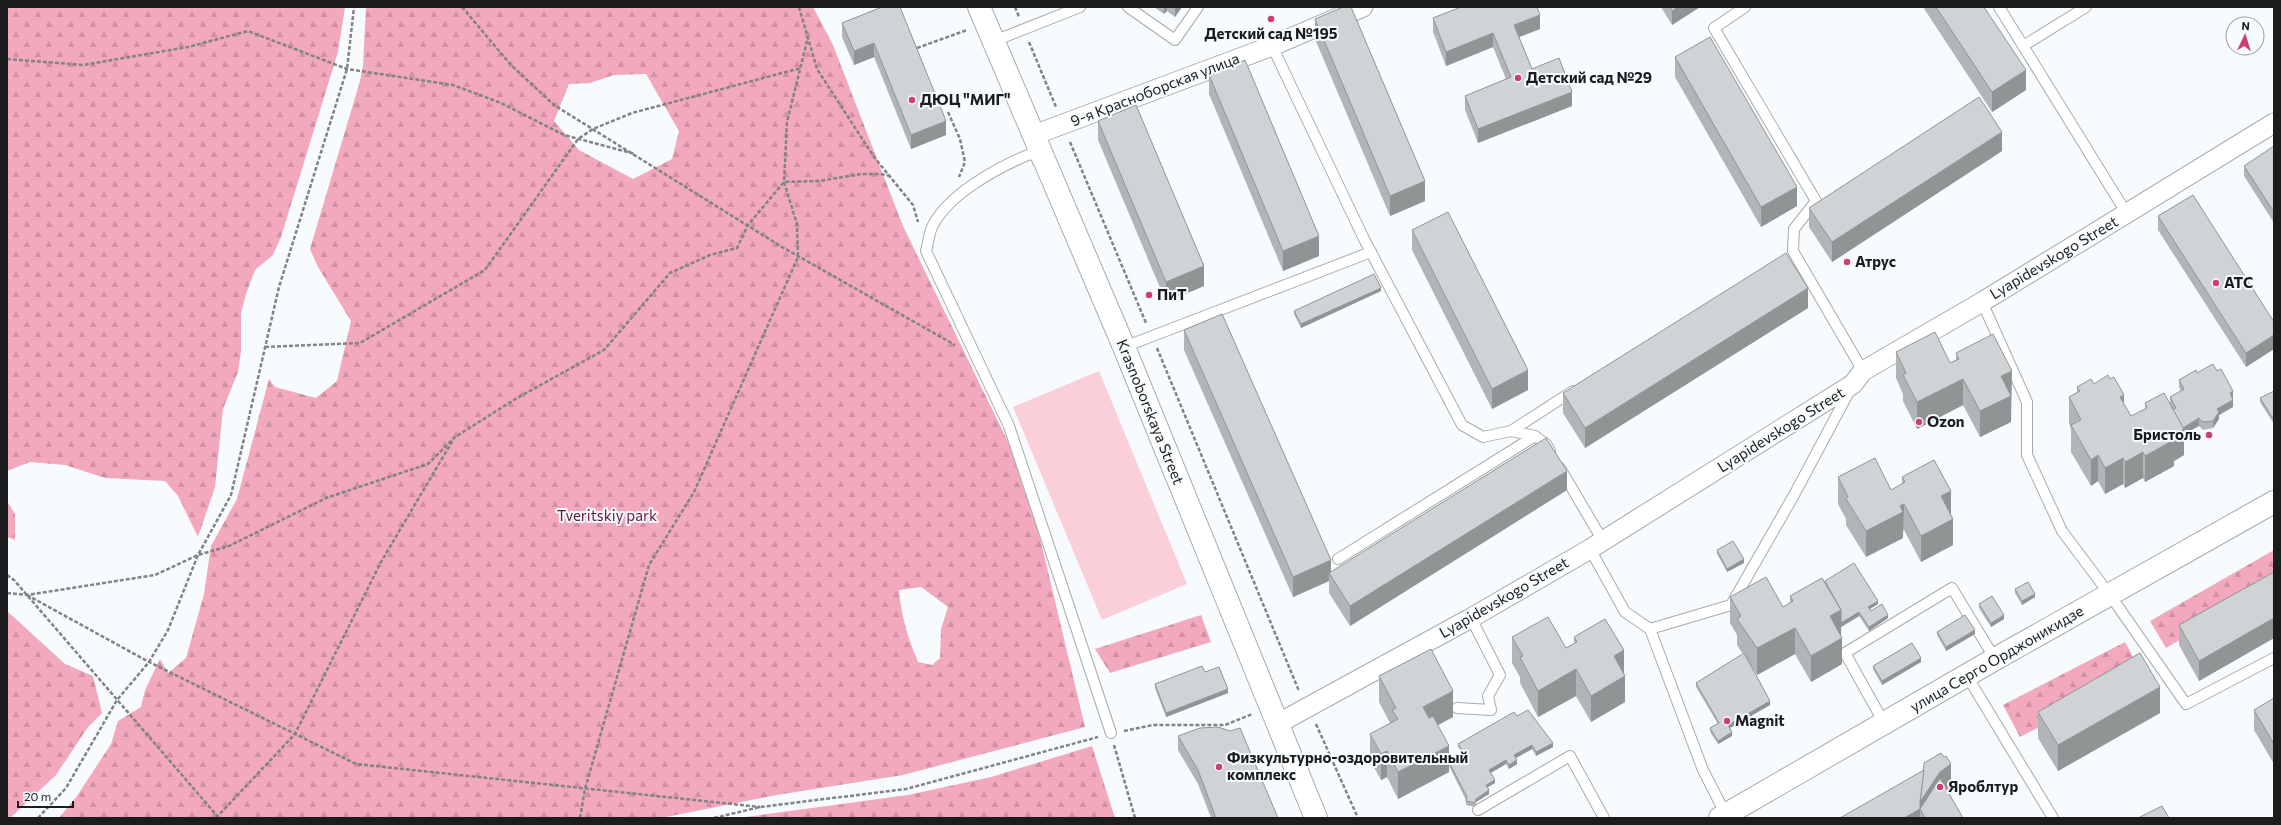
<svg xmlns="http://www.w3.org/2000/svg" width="2281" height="825" font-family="Commissioner,sans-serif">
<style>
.forest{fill:url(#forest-firs);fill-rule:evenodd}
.pitch{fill:#fbcfda}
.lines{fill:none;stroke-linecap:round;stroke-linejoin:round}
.lane-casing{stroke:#a8abad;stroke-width:12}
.street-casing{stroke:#a8abad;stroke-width:21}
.secondary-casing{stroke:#a8abad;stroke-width:24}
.path{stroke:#818385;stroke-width:2.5;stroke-dasharray:4 2;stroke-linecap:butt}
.lane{stroke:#fff;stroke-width:10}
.street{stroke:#fff;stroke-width:19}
.secondary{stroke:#fff;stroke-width:22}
.wall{fill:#b2b5b7}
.shaded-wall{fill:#919495}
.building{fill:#cfd3d5;stroke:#919495}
.poi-dot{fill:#cc4074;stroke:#f7fbfd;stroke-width:1.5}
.labels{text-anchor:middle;stroke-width:4;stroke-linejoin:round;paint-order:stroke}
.poi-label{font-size:15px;font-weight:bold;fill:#1b1c1d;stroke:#f7fbfd;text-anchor:start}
.street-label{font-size:15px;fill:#1b1c1d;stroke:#f7fbfd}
.park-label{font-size:15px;fill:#671536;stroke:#f7fbfd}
</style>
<defs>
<pattern id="forest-firs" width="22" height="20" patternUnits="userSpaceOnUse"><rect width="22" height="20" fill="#f2a9bd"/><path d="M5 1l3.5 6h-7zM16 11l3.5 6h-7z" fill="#cf91a2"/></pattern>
</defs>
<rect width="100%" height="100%" fill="#f7fbfd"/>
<g class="forest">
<polygon points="7,7 345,7 338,52 281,237 273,255 255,270 246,294 241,313 241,351 238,372 223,409 215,487 198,537 178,496 165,481 105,478 65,465 30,462 7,471"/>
<path d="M366,7H813L833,45L903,226L1026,479L1085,727L903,775L777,795L661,818H59L77,796L111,744L118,721L141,707L145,690L160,659L168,673L186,658L204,594L211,546L237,499L269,379L275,387L316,398L337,381L351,321L318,267L310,249L360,81L363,65ZM646,74L679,131L672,159L633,179L579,150L554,121L569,84L590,83L614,75ZM921,587L948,607L941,629L940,658L932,665L918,662C908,638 901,616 899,590Z"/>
<polygon points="7,501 15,514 15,540 7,537"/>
<polygon points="2274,550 2274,585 2166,648 2150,621"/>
<polygon points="7,611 65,664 93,676 102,713 88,727 56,775 10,818 7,818"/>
<polygon points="1201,615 1211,642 1110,673 1095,649"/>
<polygon points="2125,642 2142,674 2020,737 2003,705"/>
<polygon points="1092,746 1115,818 738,818 908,795 991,777"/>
</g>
<polygon class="pitch" points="1099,371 1187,584 1102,620 1013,407"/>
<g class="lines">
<defs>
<g id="lane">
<polyline points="1128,7 1175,40 1198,7"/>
<polyline points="1745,7 1714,28 1816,201 1794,229 1793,251 1863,371"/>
<polyline points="1999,7 2127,214"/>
<polyline points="994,41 1080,7"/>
<polyline points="1272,46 1364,239 1462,425 1483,437 1511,431 1535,436 1546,444 1550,451"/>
<polyline points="2023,46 2086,7"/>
<path d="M1038,162L1036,156L1030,154C997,168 948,194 932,227C929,234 928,244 926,251L1009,426L1111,733"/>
<polyline points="1982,302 2027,402 2027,455 2062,531 2110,595 2186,704 2274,658"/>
<polyline points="1124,347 1371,252"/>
<polyline points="1511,431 1573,391"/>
<polyline points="1560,468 1603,541"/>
<polyline points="1590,549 1625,612 1650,629 1703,770 1726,815"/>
<polyline points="1338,559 1535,436"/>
<polyline points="1650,629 1731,605 1794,495 1850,390"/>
<polyline points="1967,676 2053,818"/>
<polyline points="1457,708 1491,710 1488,696 1500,675 1471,618"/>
<polyline points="1884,723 1845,653 1952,588 1995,659"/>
<polyline points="1478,810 1570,756 1604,818"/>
</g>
<g id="street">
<polyline points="1034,135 1272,46 1363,7"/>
<polyline points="1279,723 1471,618 1590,549 1853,384 1863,371 1982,302 2274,123"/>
</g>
<g id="secondary">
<polyline points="979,7 1124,347 1316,818"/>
<polyline points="1720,818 1995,659 2274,502"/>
</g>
</defs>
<use href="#lane" class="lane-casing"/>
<use href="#street" class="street-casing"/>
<use href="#secondary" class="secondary-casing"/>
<g class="path">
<polyline points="462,7 511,65 554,105 782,247 955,345"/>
<polyline points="799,7 817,69 874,157 913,205 918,222"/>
<polyline points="1015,7 1019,17"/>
<polyline points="1029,42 1056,107"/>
<polyline points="917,48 967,30"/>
<polyline points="7,59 83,65 188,47 248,31 347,69 453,85 501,103 564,135 635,154"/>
<polyline points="948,112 960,139 965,162 959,177"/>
<polyline points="1070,142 1146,323"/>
<polyline points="265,347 360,343 485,270 578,139 593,129 632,113 801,68"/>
<polyline points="1157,348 1299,691"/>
<polyline points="7,575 14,580 219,818"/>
<polyline points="7,593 27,595 155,575 198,555 229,546 326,498 428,464 455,437 517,398 604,350 670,273 710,255 737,248 748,225 784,182 819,181 861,174 881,174 890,176"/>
<polyline points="27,595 149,662 356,764 760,807"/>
<polyline points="1316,724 1358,818"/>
<polyline points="1124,731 1153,725 1225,725 1252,714"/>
<polyline points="1114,745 1135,818"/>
<polyline points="38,818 66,788 117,700 149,662 168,630 198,555 231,495 279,287 347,69 354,7"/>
<polyline points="216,818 295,734 381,562 453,440"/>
<polyline points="580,818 585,789 649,565 694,492 798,257 797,224 784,182 787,122 808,37"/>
<polyline points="714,818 760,807 906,789 1098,737"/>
</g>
<use href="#lane" class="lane"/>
<use href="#street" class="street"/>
<use href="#secondary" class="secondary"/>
</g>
<g class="wall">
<polygon points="882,7 946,135 911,149 874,57 854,65 842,37 842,23"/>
<polygon points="1154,7 1182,7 1175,17 1167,11 1164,14"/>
<polygon points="1661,7 1700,7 1672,25"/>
<polygon points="1923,7 1984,7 2026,90 1992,112"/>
<polygon points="1433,18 1540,29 1519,37 1532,69 1572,106 1478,143 1465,110 1465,96 1506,79 1493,47 1446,66 1433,32"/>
<polygon points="1315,19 1425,201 1390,216 1315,39"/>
<polygon points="1675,57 1797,206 1761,227 1675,77"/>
<polygon points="1209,75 1319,256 1283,271 1209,94"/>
<polygon points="1098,121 1204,286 1166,302 1098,140"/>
<polygon points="2274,146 2274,223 2244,176 2244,166"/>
<polygon points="2002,151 1832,262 1809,227 1809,208"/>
<polygon points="2158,216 2274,322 2274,349 2246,367 2158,230"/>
<polygon points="1412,230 1528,390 1492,409 1412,250"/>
<polygon points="1381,291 1301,328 1294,314 1294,311"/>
<polygon points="1808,308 1585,448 1563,413 1563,393"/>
<polygon points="1184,330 1331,572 1567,490 1350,626 1329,593 1329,581 1293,597 1184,350"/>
<polygon points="1896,352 1950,363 1956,360 1956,353 2012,397 2011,397 2011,422 1980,437 1963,405 1917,429 1903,401 1903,394 1896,378"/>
<polygon points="2197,373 2233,399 2233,407 2219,415 2219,419 2213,428 2203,430 2199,426 2184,434 2184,455 2174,461 2174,466 2145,482 2143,478 2125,488 2123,484 2105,494 2098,481 2091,486 2071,452 2071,429 2069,423 2069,397 2077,393 2077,387 2094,384 2124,404 2131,416 2145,409 2145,403 2170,404 2170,397 2181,391 2179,387 2179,380"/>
<polygon points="2274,391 2274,424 2260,402 2260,398"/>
<polygon points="1838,477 1891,490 1902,484 1902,477 1951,514 1953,545 1921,562 1904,530 1903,530 1903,538 1866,557 1846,525 1846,519 1838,504"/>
<polygon points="1717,550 1744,563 1727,572 1717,554"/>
<polygon points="2274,572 2274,638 2199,681 2179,645 2179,625"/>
<polygon points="1825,581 1878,604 1870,609 1871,611 1888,618 1869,631 1859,616 1841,627 1842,664 1811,682 1795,654 1757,675 1750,664 1770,705 1730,728 1732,736 1718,744 1710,732 1710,728 1718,724 1696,687 1696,683 1743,654 1737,645 1737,635 1730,623 1730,597 1783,607 1790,603 1790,596"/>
<polygon points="2015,589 2035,597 2022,605 2015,593"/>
<polygon points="1979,604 2004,619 1991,627 1979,608"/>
<polygon points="1937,632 1975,634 1946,651 1937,635"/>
<polygon points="1512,637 1566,648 1574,644 1574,637 1624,673 1625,702 1591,722 1576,696 1538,717 1520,683 1520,677 1512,663"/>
<polygon points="1921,662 1882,685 1873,669 1873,666"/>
<polygon points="1205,672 1228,693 1166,717 1155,688 1155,684"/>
<polygon points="1379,676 1453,717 1438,725 1449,759 1462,752 1458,747 1458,744 1517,716 1553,747 1536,756 1532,749 1516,758 1517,764 1509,769 1506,764 1490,773 1495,783 1488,787 1489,794 1476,802 1475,807 1466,805 1466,800 1449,766 1449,772 1398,799 1387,777 1381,780 1370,760 1370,734 1390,723 1379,702"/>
<polygon points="2274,698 2274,764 2254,730 2254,710"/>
<polygon points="2038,712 2160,713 2058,771 2038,738"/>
<polygon points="1178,736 1278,818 1211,818 1198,784 1178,750"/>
<polygon points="1951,790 1948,792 1963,818 1840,818"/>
</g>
<g class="shaded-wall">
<polygon points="1164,7 1167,7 1167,11 1164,14"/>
<polygon points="1175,7 1182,7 1175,17"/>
<polygon points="1678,7 1700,7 1672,25 1672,11"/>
<polygon points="1540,15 1540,29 1514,39 1514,25"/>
<polygon points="1493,33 1493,47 1446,66 1446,52"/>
<polygon points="874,43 874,57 854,65 854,51"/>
<polygon points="2026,70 2026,90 1992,112 1992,92"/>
<polygon points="1572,92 1572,106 1478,143 1478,129"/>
<polygon points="946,121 946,135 911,149 911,135"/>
<polygon points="2002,132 2002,151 1832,262 1832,242"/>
<polygon points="1425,181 1425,201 1390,216 1390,196"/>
<polygon points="1797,187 1797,206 1761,227 1761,207"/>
<polygon points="1319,236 1319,256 1283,271 1283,251"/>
<polygon points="1204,266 1204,286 1166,302 1166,282"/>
<polygon points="1381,288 1381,291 1301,328 1301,324"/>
<polygon points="1808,288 1808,308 1585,448 1585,428"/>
<polygon points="2274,335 2274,349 2246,367 2246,353"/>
<polygon points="1528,370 1528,390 1492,409 1492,389"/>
<polygon points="2012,371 2011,422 1980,437 1980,411 2001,376"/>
<polygon points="1963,379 1963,405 1917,429 1917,402"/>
<polygon points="2233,391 2233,399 2230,401 2230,393"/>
<polygon points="2124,395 2124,421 2120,397"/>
<polygon points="2233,400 2233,407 2219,415 2219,419 2213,428 2213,421 2217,409"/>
<polygon points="2199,418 2199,426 2184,434 2184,455 2174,461 2174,466 2145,482 2145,456 2172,436 2175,432"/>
<polygon points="2143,452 2143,478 2125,488 2125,462"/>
<polygon points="2098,455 2098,481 2091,486 2091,460"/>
<polygon points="2123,458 2123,484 2105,494 2105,468"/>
<polygon points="1567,471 1567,490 1350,626 1350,606"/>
<polygon points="1951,491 1951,517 1941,496"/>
<polygon points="1904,504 1903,538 1866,557 1866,531 1900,506"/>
<polygon points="1953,519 1953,545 1921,562 1921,536"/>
<polygon points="1744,559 1744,563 1727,572 1727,569"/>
<polygon points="1331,560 1331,576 1329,573 1329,581 1293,597 1293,577"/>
<polygon points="2035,594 2035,597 2022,605 2022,601"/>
<polygon points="1878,601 1878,604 1868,610 1868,607"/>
<polygon points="1841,610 1859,612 1859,616 1841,627 1841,636 1830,616"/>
<polygon points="1888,615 1888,618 1869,631 1869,627"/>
<polygon points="2004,615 2004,619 1991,627 1991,623"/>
<polygon points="2274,618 2274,638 2199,681 2199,661"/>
<polygon points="1795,628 1795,654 1757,675 1757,648"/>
<polygon points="1975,630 1975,634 1946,651 1946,647"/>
<polygon points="1842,638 1842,664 1811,682 1811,656"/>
<polygon points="1624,650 1624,676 1614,656"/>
<polygon points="1921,658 1921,662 1882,685 1882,681"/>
<polygon points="1576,669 1576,696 1538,717 1538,691"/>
<polygon points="1625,676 1625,702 1591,722 1591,696"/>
<polygon points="2160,687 2160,713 2058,771 2058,745"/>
<polygon points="1228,689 1228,693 1166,717 1166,713"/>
<polygon points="1453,691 1453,717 1423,733 1423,707"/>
<polygon points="1770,701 1770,705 1728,729 1728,725"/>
<polygon points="1732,732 1732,736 1718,744 1718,741"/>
<polygon points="1553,743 1553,747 1536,756 1536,752"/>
<polygon points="1532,745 1532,749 1514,759 1514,755"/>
<polygon points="1449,746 1449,772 1398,799 1398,772"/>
<polygon points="1387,751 1387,777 1381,780 1381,754"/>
<polygon points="1506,760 1506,764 1489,774 1489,770"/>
<polygon points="1517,760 1517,764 1509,769 1509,765"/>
<polygon points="1951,764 1951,790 1940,798 1920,809 1920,802 1940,772"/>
<polygon points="1495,780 1495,783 1486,788 1486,785"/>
<polygon points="1489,790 1489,794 1476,802 1475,807 1476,799"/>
<polygon points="1920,809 1920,818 1904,818"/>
</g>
<g class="building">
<polygon points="882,7 900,7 946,121 911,135 874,43 854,51 842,23"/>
<polygon points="1343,7 1351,7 1425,181 1390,196 1315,19"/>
<polygon points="1461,7 1537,7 1540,15 1514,25 1532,69 1559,58 1572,92 1478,129 1465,96 1511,77 1493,33 1446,52 1433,18"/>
<polygon points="1670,7 1678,7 1672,11"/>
<polygon points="1936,7 1984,7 2026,70 1992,92"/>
<polygon points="1710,37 1797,187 1761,207 1675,57"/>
<polygon points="1245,60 1319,236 1283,251 1209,75"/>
<polygon points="1979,97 2002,132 1832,242 1809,208"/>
<polygon points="1136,105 1204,266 1166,282 1098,121"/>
<polygon points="2274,146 2274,212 2244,166"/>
<polygon points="2193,195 2274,322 2274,335 2246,353 2158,216"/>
<polygon points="1448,212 1528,370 1492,389 1412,230"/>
<polygon points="1786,253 1808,288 1585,428 1563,393"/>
<polygon points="1374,274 1381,288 1301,324 1294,311"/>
<polygon points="1222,314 1331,560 1293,577 1184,330"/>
<polygon points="1935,332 1950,363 1959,359 1956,353 1993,334 2012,371 2001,376 2011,396 1980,411 1963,379 1917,402 1903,375 1906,373 1896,352"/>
<polygon points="2213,364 2217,371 2221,369 2233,391 2230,393 2233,400 2217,409 2219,412 2213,421 2203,422 2199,418 2183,428 2173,410 2176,408 2170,397 2184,389 2179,380 2196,370 2197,373"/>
<polygon points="2108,375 2110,379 2114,377 2124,395 2120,397 2131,416 2147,408 2145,403 2164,393 2184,429 2172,436 2174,440 2145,456 2143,452 2125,462 2123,458 2105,468 2098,455 2091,460 2071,425 2081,420 2069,397 2080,391 2077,387 2091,379 2094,384"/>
<polygon points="2274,391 2274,420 2260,398"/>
<polygon points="1546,438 1567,471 1350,606 1329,573"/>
<polygon points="1875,458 1891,490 1905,482 1902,477 1934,460 1951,491 1941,496 1953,519 1921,536 1904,504 1900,506 1903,512 1866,531 1846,499 1848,497 1838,477"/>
<polygon points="1733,541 1744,559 1727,569 1717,550"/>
<polygon points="1854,563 1878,601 1868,607 1871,611 1882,604 1888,615 1869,627 1859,612 1841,623 1841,610 1825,581"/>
<polygon points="2274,572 2274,618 2199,661 2179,625"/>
<polygon points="1766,577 1783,607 1793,601 1790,596 1822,578 1841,610 1830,616 1842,638 1811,656 1795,628 1757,648 1737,619 1741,616 1730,597"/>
<polygon points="2028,582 2035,594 2022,601 2015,589"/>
<polygon points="1992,596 2004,615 1991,623 1979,604"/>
<polygon points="1965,615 1975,630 1946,647 1937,632"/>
<polygon points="1548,617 1566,648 1577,642 1574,637 1605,619 1624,650 1614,656 1625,676 1591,696 1576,669 1538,691 1520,657 1523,656 1512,637"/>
<polygon points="1912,643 1921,658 1882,681 1873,666"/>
<polygon points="1431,649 1453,691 1423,707 1429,718 1433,716 1449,746 1398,772 1387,751 1381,754 1370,734 1398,719 1392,710 1396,708 1379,676"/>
<polygon points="1744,653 1770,701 1728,725 1732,732 1718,741 1710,728 1719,723 1696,683"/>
<polygon points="2140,653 2160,687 2058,745 2038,712"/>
<polygon points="1202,666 1205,672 1219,667 1228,689 1166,713 1155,684"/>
<polygon points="2274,698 2274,744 2254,710"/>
<polygon points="1528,710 1553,743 1536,752 1532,745 1514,755 1517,760 1509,765 1506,760 1489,770 1495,780 1486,785 1489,790 1476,799 1475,803 1466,801 1467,797 1449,762 1449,759 1463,751 1458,744 1514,712 1517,716"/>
<polygon points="1218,727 1230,731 1240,728 1278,818 1216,818 1198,770 1178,736 1200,728"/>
<polygon points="1941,753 1944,757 1946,756 1951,764 1940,772 1920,802 1924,763"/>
<polygon points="1924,770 1920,802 1920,809 1904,818 1840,818"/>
<polygon points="1940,778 1963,818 1925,818 1920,809"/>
<polygon points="2162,806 2169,818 2138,818"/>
</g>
<g class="poi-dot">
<circle cx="1271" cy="19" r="4"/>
<circle cx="1518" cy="78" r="4"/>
<circle cx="912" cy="100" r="4"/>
<circle cx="1847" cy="262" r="4"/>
<circle cx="2216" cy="283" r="4"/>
<circle cx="1149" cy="295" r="4"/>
<circle cx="1919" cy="422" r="4"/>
<circle cx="2209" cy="435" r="4"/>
<circle cx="1727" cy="721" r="4"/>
<circle cx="1219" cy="767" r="4"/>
<circle cx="1940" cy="787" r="4"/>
</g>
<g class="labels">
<g class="poi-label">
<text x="1271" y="39" text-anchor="middle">Детский сад №195</text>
<text x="1526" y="83">Детский сад №29</text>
<text x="920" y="105">ДЮЦ "МИГ"</text>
<text x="1855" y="267">Атрус</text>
<text x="2224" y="288">АТС</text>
<text x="1157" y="300">ПиТ</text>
<text x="1927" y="427">Ozon</text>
<text x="2201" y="440" text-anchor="end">Бристоль</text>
<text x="1735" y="726">Magnit</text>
<text x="1227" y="763">Физкультурно-оздоровительный<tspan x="1227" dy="17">комплекс</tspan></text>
<text x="1948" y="792">Яроблтур</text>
</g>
<g class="street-label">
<text transform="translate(1155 90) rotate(-21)" y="5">9-я Красноборская улица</text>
<text transform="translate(2054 258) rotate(-31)" y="5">Lyapidevskogo Street</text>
<text transform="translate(1150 412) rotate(68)" y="5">Krasnoborskaya Street</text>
<text transform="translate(1781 430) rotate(-32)" y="5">Lyapidevskogo Street</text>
<text transform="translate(1504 598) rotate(-30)" y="5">Lyapidevskogo Street</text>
<text transform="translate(1997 659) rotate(-30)" y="5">улица Серго Орджоникидзе</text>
</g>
<g class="park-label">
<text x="607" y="521">Tveritskiy park</text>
</g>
</g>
<rect width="2281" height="825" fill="none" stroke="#1b1c1d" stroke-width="16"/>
<g transform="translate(2245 36) rotate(4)"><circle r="19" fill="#f7fbfd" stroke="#9fa2a3"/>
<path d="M0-3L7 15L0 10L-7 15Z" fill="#cc4074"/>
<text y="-6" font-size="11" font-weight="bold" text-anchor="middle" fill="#1b1c1d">N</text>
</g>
<path d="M18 801v6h55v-6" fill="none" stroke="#1b1c1d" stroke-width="2"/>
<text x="24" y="801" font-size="12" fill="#1b1c1d" stroke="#f7fbfd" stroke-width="3" paint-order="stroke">20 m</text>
</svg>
